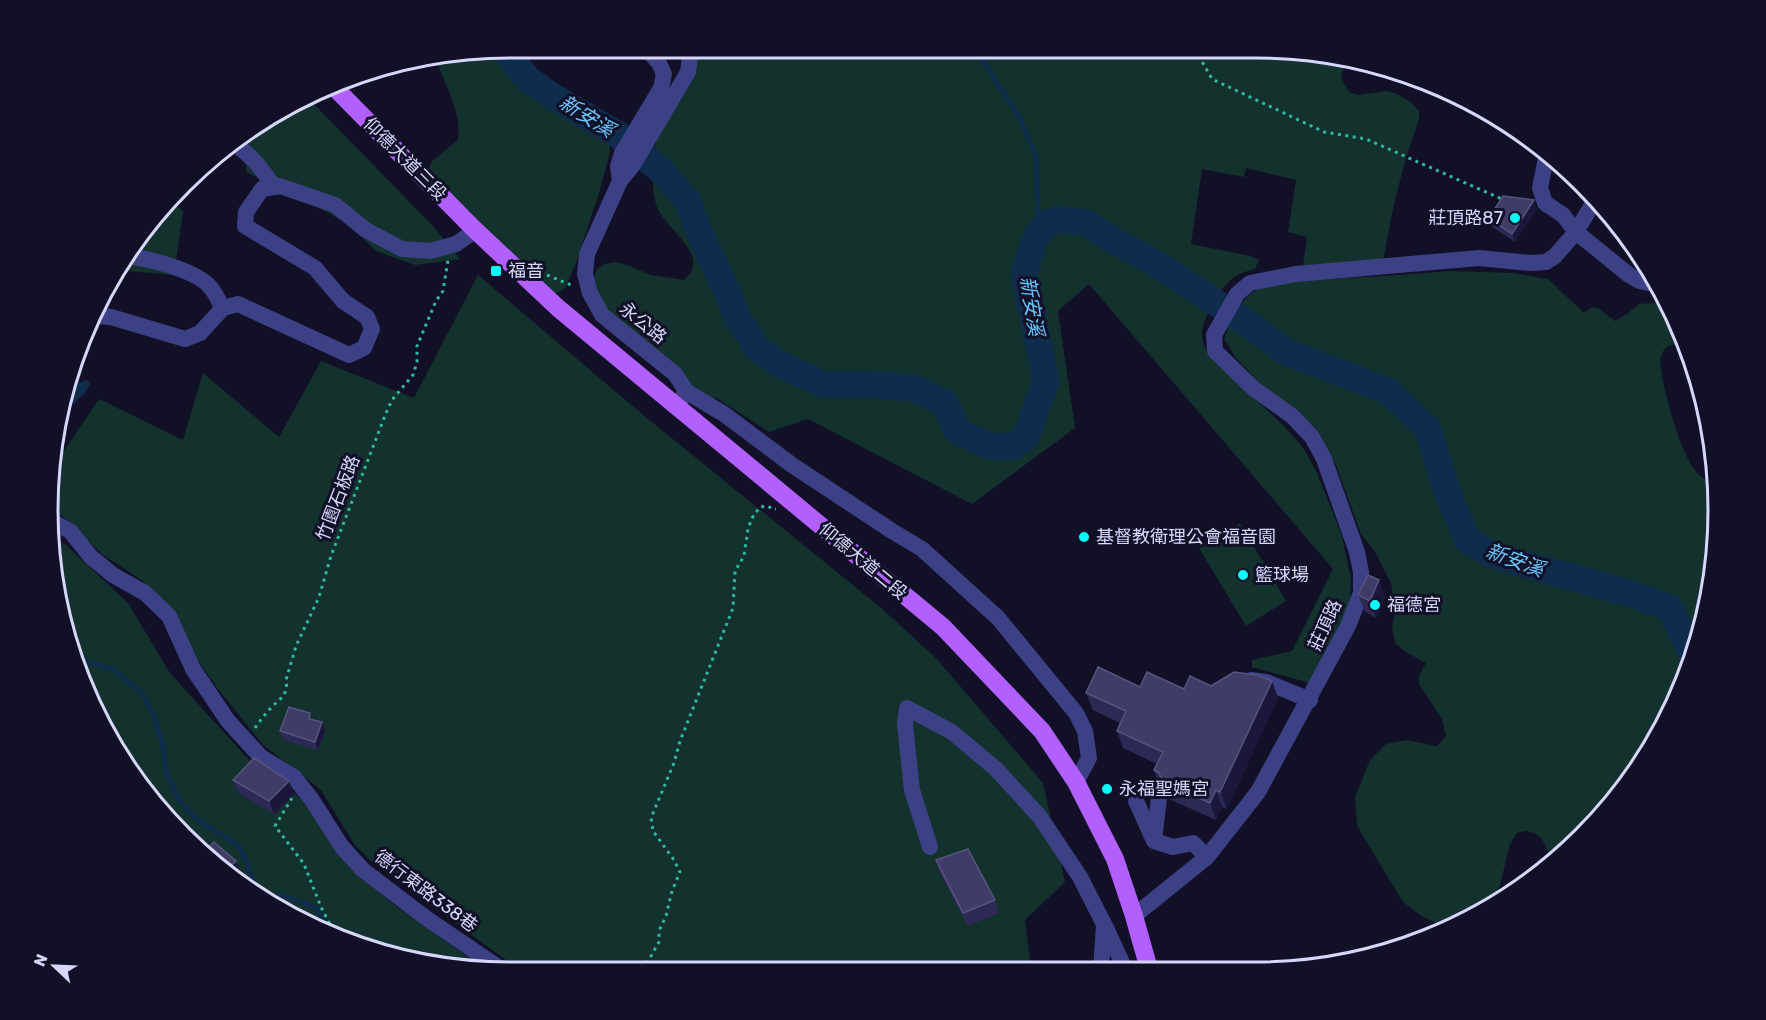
<svg xmlns="http://www.w3.org/2000/svg" width="1766" height="1020" font-family="Rubik,'Noto Sans TC',sans-serif">
<style>
.green{fill:#13312d}
.water{fill:#0f2c4c}
.lines{fill:none;stroke-linecap:round;stroke-linejoin:round}
.stream{stroke:#0f2c4c;stroke-width:4.5}
.river{stroke:#0f2c4c;stroke-width:27}
.path{stroke:#31b8a2;stroke-width:3;stroke-dasharray:3 4.5;stroke-linecap:butt}
.minor{stroke:#3c4186;stroke-width:16}
.major{stroke:#b15ffd;stroke-width:18}
.wall{fill:#2d2955}
.shaded-wall{fill:#1a173b}
.building{fill:#3f3c67;stroke:#57547f;stroke-width:1.5}
.poi-dot{fill:#06fcfa;stroke:#121027;stroke-width:2}
.labels{text-anchor:middle;stroke-width:6;stroke-linejoin:round;paint-order:stroke}
.street-label{font-size:18px;fill:#d7d7fe;stroke:#121027}
.poi-label{font-size:18px;fill:#d7d7fe;stroke:#121027;text-anchor:start}
.water-label{font-size:20px;font-style:italic;fill:#66c7fd;stroke:#121027}
.rim{fill:none;stroke:#d7d7fe;stroke-width:3}
</style>
<rect width="100%" height="100%" fill="#121027"/>
<g class="green">
<path d="M699,48L1286,49L1347,59L1341,76L1343,82L1349,92L1358,95L1387,91L1397,94L1412,103L1419,111V120C1402,165 1392,210 1384,257L1381,262L1303,266L1307,237L1288,232L1296,180L1246,168L1244,177L1202,169L1191,244L1250,256L1259,260L1255,269C1247,271 1240,273 1233,278C1219,289 1201,319 1202,337C1203,344 1206,349 1209,355L1285,427L1304,449L1317,473L1342,536L1351,580L1350,602L1339,634L1310,683L1252,667V660L1292,651L1333,569L1089,284L1058,311L1075,428L972,504L808,419L769,432L715,397L705,412L690,389L604,312L594,278L597,269L605,264L615,262L627,265L651,275L684,280C714,255 663,229 656,204C653,192 650,165 653,153C656,139 664,124 670,111C680,90 689,69 699,48Z"/>
<path d="M496,50L534,94L565,110L604,135L609,141L610,153L599,193L575,266L565,288L560,292L551,294L428,170L431,162L458,140C462,114 447,89 438,65L435,60Z"/>
<polygon points="310,100 432,225 460,259 415,265 376,251 349,225 323,210 246,172 249,132"/>
<polygon points="173,203 183,211 174,275 118,270 126,253"/>
<path d="M1449,271L1513,273L1548,279L1584,313L1592,307L1598,308L1615,321L1627,314L1639,304L1668,302L1689,354C1676,341 1663,342 1660,361C1663,390 1678,445 1694,469C1699,477 1708,481 1717,484L1714,571L1693,659L1656,741L1583,836L1553,861L1542,839L1535,833L1526,831L1517,833L1510,844L1500,885L1493,904L1448,926L1438,924L1420,915L1403,902L1357,826L1355,797L1370,760L1386,744L1407,740L1437,746L1446,736L1442,719L1419,684V676L1426,663L1406,652L1395,643L1392,627L1395,610L1391,583L1374,550L1361,534L1336,465L1318,433L1268,392L1236,358L1224,339C1230,320 1241,297 1260,288C1278,280 1322,279 1343,278C1378,277 1413,274 1449,271Z"/>
<polygon points="478,275 642,414 880,607 936,658 1043,783 1065,882 1025,920 1031,969 521,971 374,864 354,844 321,790 263,745 217,688 143,581 103,555 64,517 52,512 57,461 99,399 183,440 203,373 279,437 321,361 414,398"/>
<polygon points="1240,523 1286,601 1246,626 1199,548"/>
<polygon points="49,538 65,544 128,603 170,673 259,771 274,814 295,793 317,817 357,875 400,909 488,971 480,971 362,948 279,910 238,877 240,874 216,858 162,814 83,686"/>
</g>
<polygon class="water" points="85,380 88,381 90,384 85,393 70,407 62,405 63,399 68,399 71,398 70,387"/>
<g class="lines">
<g class="stream">
<polyline points="975,49 1020,118 1036,157 1038,208 1044,226"/>
<polyline points="77,659 112,669 141,692 154,715 163,746 167,775 180,802 199,821 238,845 247,862 253,882 263,894 285,896 316,908 330,930 331,934"/>
</g>
<polyline class="river" points="504,49 528,79 555,98 617,134 664,173 689,204 700,234 730,298 737,317 757,348 777,363 822,384 878,385 914,388 945,403 957,431 989,446 1012,447 1026,437 1046,381 1024,274 1034,241 1044,226 1058,219 1087,223 1113,240 1162,267 1257,330 1286,352 1388,391 1428,429 1447,492 1468,541 1495,556 1625,592 1669,607 1694,657"/>
<g class="path">
<polyline points="1195,49 1212,79 1324,132 1366,139 1504,200"/>
<polyline points="547,275 571,285"/>
<path d="M255,728C260,721 265,714 271,708C279,699 289,695 286,680L296,646L319,597L331,556L386,413L392,400L413,375L417,362V346L436,301L443,291L448,260"/>
<polyline points="292,798 275,826 304,864 321,907 336,936"/>
<polyline points="643,970 659,942 659,931 666,916 672,891 680,872 674,860 653,831 651,818 674,763 680,741 733,608 735,571 744,556 748,529 752,518 760,507 768,506 772,509 776,509"/>
</g>
<g class="minor">
<path d="M231,142C250,153 262,169 274,187"/>
<polyline points="1547,153 1540,188 1545,203 1563,215 1576,232 1629,275 1639,281 1658,285"/>
<polyline points="620,181 618,166 622,153 661,88 664,74 659,63 646,48"/>
<path d="M125,256C147,258 197,270 211,288C216,294 219,302 223,308"/>
<polyline points="97,316 111,317 185,339 200,333 223,308 238,304 349,355 364,348 372,329 367,317 343,301 315,268 245,226 246,212 262,189 280,186 335,205 366,230 402,249 430,251 456,244 476,230"/>
<polyline points="687,392 724,414 792,465 892,531 922,549 998,618 1076,713 1085,731 1089,758 1076,782"/>
<polyline points="681,399 687,392 675,374 602,315 590,293 585,274 587,254 620,181 633,165 688,72 691,48"/>
<polyline points="51,521 70,531 91,557 113,575 145,593 169,616 193,669 228,721 261,757 294,777 312,800 342,847 363,870 426,918 504,971"/>
<polyline points="1251,680 1266,682 1310,700"/>
<polyline points="1136,801 1154,841 1173,847 1193,843 1207,857"/>
<polyline points="1154,840 1159,798"/>
<polyline points="930,847 912,790 905,724 907,708 952,732 996,769 1040,817 1080,877 1107,930 1125,969"/>
<polyline points="1134,916 1207,857 1258,792 1348,626 1361,593 1361,572 1357,552 1324,459 1312,437 1292,416 1253,388 1215,351 1214,335 1237,294 1250,283 1296,274 1479,258 1530,263 1546,262 1555,256 1576,232 1595,200"/>
<polyline points="1101,969 1104,925"/>
</g>
<polyline class="major" points="334,87 473,228 558,308 943,627 1042,731 1076,782 1115,859 1134,916 1149,969"/>
</g>
<g class="wall">
<polygon points="1537,209 1515,242 1492,227 1489,218"/>
<polygon points="1379,580 1385,597 1376,618 1365,612 1358,595"/>
<polygon points="1211,686 1278,698 1227,809 1222,807 1216,820 1169,799 1166,790 1160,788 1154,770 1157,764 1123,748 1117,731 1120,723 1093,710 1086,693 1140,687 1184,689"/>
<polygon points="313,720 322,722 325,731 318,750 283,740 280,731"/>
<polygon points="233,780 289,781 294,794 274,814 238,793"/>
<polygon points="936,860 995,900 999,913 968,926 940,873"/>
</g>
<g class="shaded-wall">
<polygon points="1534,200 1537,209 1515,242 1512,234"/>
<polygon points="1379,580 1385,597 1376,618 1370,601"/>
<polygon points="1272,681 1278,698 1227,809 1220,792"/>
<polygon points="322,722 325,731 318,750 315,742"/>
<polygon points="289,781 294,794 274,814 269,801"/>
<polygon points="1216,790 1222,807 1216,820 1210,803"/>
<polygon points="236,861 241,874 238,877 228,869"/>
</g>
<g class="building">
<polygon points="1503,196 1534,200 1512,234 1489,218"/>
<polygon points="1368,575 1379,580 1370,601 1358,595"/>
<polygon points="1098,667 1140,687 1147,672 1184,689 1190,676 1211,686 1234,672 1257,675 1272,681 1220,792 1216,790 1210,803 1163,782 1159,773 1154,770 1163,752 1117,731 1126,711 1086,693"/>
<polygon points="289,707 310,713 309,719 322,722 315,742 280,731"/>
<polygon points="254,758 289,781 269,801 233,780"/>
<polygon points="214,842 236,861 228,869 206,850"/>
<polygon points="968,849 995,900 963,913 936,860"/>
<polygon points="708,965 732,970 706,970"/>
</g>
<g class="poi-dot">
<circle cx="1515" cy="218" r="6"/>
<rect x="490" y="265" width="12" height="12" rx="3"/>
<circle cx="1084" cy="537" r="6"/>
<circle cx="1243" cy="575" r="6"/>
<circle cx="1375" cy="605" r="6"/>
<circle cx="1107" cy="789" r="6"/>
</g>
<g class="labels">
<g class="street-label">
<text transform="translate(405 159) rotate(45)" y="6">仰德大道三段</text>
<text transform="translate(643 323) rotate(39)" y="6">永公路</text>
<text transform="translate(338 498) rotate(-69)" y="6">竹園石板路</text>
<text transform="translate(863 561) rotate(40)" y="6">仰德大道二段</text>
<text transform="translate(1325 625) rotate(-65)" y="6">莊頂路</text>
<text transform="translate(426 891) rotate(37)" y="6">德行東路338巷</text>
</g>
<g class="poi-label">
<text x="1503" y="224" text-anchor="end">莊頂路87</text>
<text x="508" y="277">福音</text>
<text x="1096" y="543">基督教衛理公會福音園</text>
<text x="1255" y="581">籃球場</text>
<text x="1387" y="611">福德宮</text>
<text x="1119" y="795">永福聖媽宮</text>
</g>
<g class="water-label">
<text transform="translate(587 116) rotate(32)" y="7">新安溪</text>
<text transform="translate(1032 306) rotate(81)" y="7">新安溪</text>
<text transform="translate(1515 560) rotate(20)" y="7">新安溪</text>
</g>
</g>
<path d="M0 0H1766V1020H0ZM510 58H1256A452 452 0 0 1 1708 510V510A452 452 0 0 1 1256 962H510A452 452 0 0 1 58 510V510A452 452 0 0 1 510 58Z" fill="#121027" fill-rule="evenodd"/>
<path class="rim" d="M510 58H1256A452 452 0 0 1 1708 510V510A452 452 0 0 1 1256 962H510A452 452 0 0 1 58 510V510A452 452 0 0 1 510 58Z"/>
<g transform="translate(54 966) rotate(293)" stroke="#121027" stroke-width="4.5" paint-order="stroke">
<path d="M0-4.5L10 22L0 15L-10 22Z" fill="#d7d7fe"/>
<text y="-9" font-size="16" font-weight="bold" text-anchor="middle" fill="#d7d7fe">N</text>
</g>
</svg>
